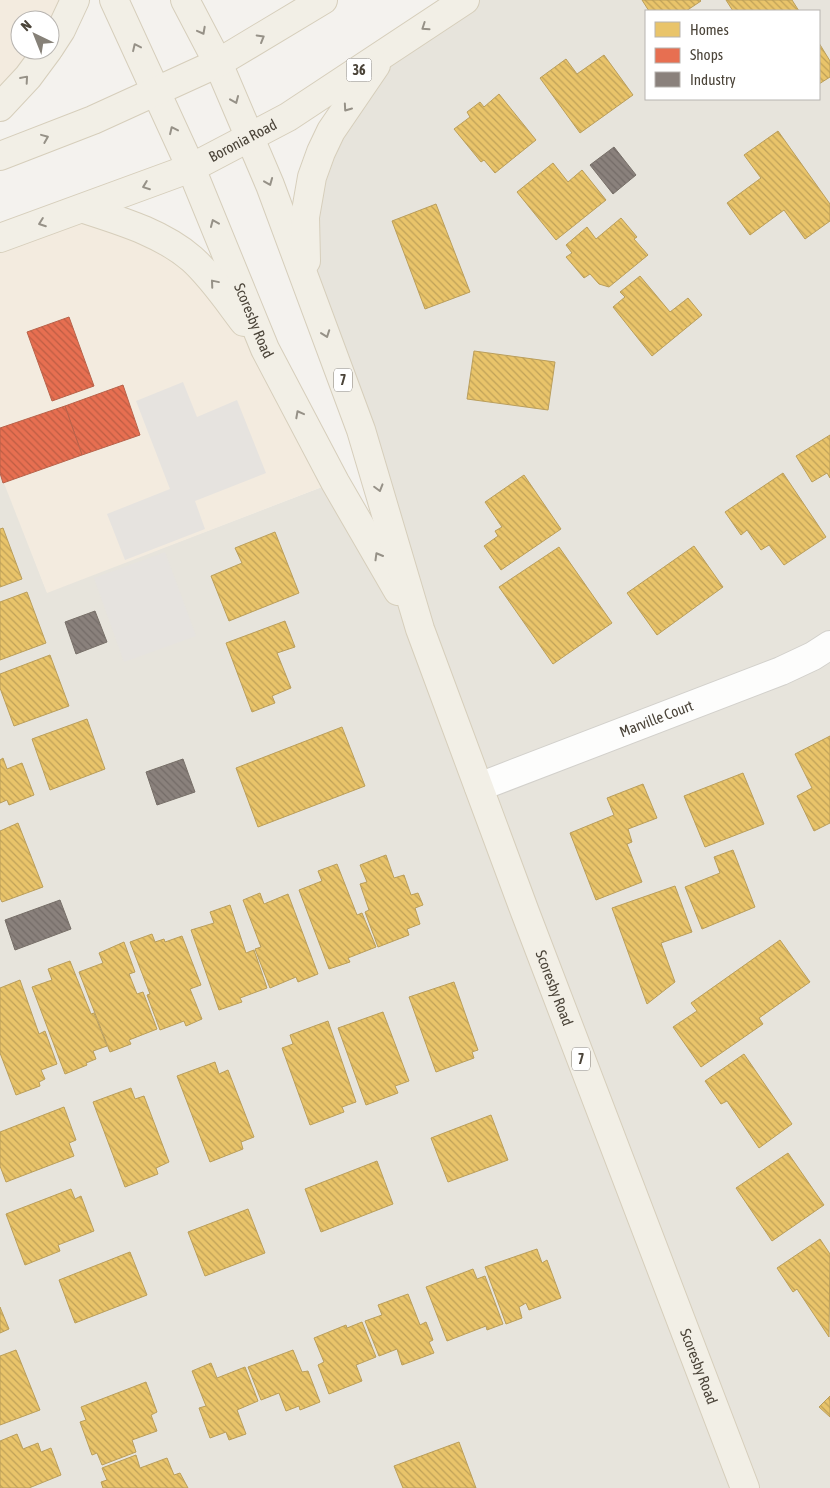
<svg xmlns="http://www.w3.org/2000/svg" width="830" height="1488" font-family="'Asap Condensed',sans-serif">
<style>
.residential{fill:#e7e4dc;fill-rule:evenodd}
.commercial{fill:#f3ebdf}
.parking{fill:#e6e3df}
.homes{fill:url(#homes-back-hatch);stroke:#ba9e5b}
.shops{fill:url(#shops-back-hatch);stroke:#b8624a}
.industry{fill:url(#industry-back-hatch);stroke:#776f68}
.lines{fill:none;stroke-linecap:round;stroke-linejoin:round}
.street-casing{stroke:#d2d0cb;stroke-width:30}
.primary-casing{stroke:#d6cebb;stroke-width:30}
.street{stroke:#fdfdfc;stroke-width:28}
.primary{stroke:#f2efe6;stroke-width:28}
.oneway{stroke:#969187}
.labels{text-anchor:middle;stroke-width:5;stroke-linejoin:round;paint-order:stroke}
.shield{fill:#fff;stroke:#817c74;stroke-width:1}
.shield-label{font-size:14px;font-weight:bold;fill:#4b4439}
.street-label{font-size:15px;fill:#4b4439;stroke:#fff}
</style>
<defs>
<pattern id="homes-back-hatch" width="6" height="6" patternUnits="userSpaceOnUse" patternTransform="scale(1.25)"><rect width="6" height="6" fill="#e9c46a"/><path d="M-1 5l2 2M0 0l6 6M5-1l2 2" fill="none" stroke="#bfa158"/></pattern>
<pattern id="shops-back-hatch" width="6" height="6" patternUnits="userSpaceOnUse" patternTransform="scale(1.25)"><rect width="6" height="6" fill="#e76f51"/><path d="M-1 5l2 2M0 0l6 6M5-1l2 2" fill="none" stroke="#bd5d44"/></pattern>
<pattern id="industry-back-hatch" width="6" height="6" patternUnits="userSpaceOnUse" patternTransform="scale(1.25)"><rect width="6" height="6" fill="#8a817c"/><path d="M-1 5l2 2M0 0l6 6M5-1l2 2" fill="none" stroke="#736b67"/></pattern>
</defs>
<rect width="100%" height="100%" fill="#f4f2ee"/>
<path class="residential" d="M465,0H830V1488H0V470L47,592L335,482L419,626L307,284L312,177L384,54ZM646,11H819V99H646Z"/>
<g class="commercial">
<polygon points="0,0 75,0 50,47 50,20 20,20 20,50 48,50 0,107"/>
<polygon points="84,209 216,285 335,482 47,593 0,473 0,238"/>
</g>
<g class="parking">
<polygon points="183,382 197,417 237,400 266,473 195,501 205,529 125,560 107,514 170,489 136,401"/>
<polygon points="165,552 196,636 124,662 94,578"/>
</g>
<g class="homes">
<polygon points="642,0 700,0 701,1 686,11 649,11"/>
<polygon points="726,0 792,0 799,11 733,11"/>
<polygon points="819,43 830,61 830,77 819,84"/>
<polygon points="604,55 633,95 580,133 540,78 566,59 577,74"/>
<polygon points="499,94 536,140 495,173 484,160 481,162 454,129 470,117 467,112 480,102 484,107"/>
<polygon points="778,131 830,204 830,221 805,239 784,210 750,235 727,203 761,178 744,155"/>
<polygon points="553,163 568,182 582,170 606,200 556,240 517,192"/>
<polygon points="436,204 470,292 425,309 392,221"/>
<polygon points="621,218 637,237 634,239 648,255 609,287 599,284 590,274 584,278 566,257 572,253 566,245 587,227 596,239"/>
<polygon points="640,276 670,312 688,298 702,315 652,356 613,307 625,297 620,292"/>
<polygon points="474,351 555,362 548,410 467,399"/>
<polygon points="830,435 830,478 827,473 812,482 796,456"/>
<polygon points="783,473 826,537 784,565 769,545 761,550 747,530 741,535 725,512"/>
<polygon points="524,475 561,529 501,570 484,546 498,536 495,531 502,527 485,502"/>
<polygon points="3,528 22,579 0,587 0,529"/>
<polygon points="275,532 299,593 229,621 211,576 242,563 235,548"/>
<polygon points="694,546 723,587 657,635 627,593"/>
<polygon points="559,547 612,623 553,664 499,587"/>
<polygon points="27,592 46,643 0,660 0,602"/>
<polygon points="285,621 295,647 277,653 291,688 272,696 275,703 252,712 226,643"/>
<polygon points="50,655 69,706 14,726 0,688 0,674"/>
<polygon points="87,719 105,769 50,790 32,739"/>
<polygon points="342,727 365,786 258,827 236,768"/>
<polygon points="830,736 830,823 814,831 797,796 812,788 795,754"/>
<polygon points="3,758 7,769 22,763 34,795 9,805 7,800 0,803 0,760"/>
<polygon points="743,773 764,824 705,847 684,796"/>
<polygon points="643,784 657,818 628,829 632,842 627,844 642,882 596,900 570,833 614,815 607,798"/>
<polygon points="18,823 43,887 2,902 0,898 0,831"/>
<polygon points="733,850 755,907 702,929 685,887 720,873 714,857"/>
<polygon points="386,855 394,878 404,875 411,895 418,893 423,905 415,908 420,924 407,929 409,935 378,947 365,912 369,910 360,884 367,882 360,865"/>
<polygon points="337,864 357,915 362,913 376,947 348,958 350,962 329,969 299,890 322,881 318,871"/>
<polygon points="675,886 692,932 661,943 675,982 647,1004 612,908"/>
<polygon points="260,893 264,904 288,894 318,974 298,982 296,977 270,988 255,949 261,947 243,900"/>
<polygon points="230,905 246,953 254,950 267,988 240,998 242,1002 219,1010 191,930 214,923 210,912"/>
<polygon points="152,934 155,942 164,939 165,942 182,936 201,985 190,989 202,1019 186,1026 184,1021 160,1030 147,995 150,994 130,942"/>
<polygon points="780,940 810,982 759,1018 763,1024 701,1067 673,1027 697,1011 691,1003"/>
<polygon points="124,942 135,972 129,974 137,994 143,992 157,1029 129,1040 131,1044 110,1052 79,972 103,963 99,953"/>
<polygon points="70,961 91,1014 94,1013 107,1046 93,1051 96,1059 86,1063 87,1065 65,1074 32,987 52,980 48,969"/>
<polygon points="20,980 39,1034 45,1031 57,1064 41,1070 45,1079 39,1082 40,1086 16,1095 0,1053 0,988"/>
<polygon points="454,982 478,1050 472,1052 474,1058 436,1072 409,997"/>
<polygon points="383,1012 409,1081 395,1086 398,1093 366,1105 338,1028"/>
<polygon points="328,1021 356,1102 342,1107 344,1112 310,1125 282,1048 293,1044 290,1035"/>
<polygon points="744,1054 792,1124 759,1148 727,1101 721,1104 705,1081"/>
<polygon points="215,1062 219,1074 228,1070 254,1137 241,1142 243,1149 210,1162 177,1076"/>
<polygon points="131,1088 135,1099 144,1096 169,1162 156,1168 158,1174 125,1187 93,1102"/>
<polygon points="64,1107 76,1140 69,1143 74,1156 6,1182 0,1166 0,1132"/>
<polygon points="491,1115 508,1160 448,1182 431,1138"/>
<polygon points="788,1153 824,1205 772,1241 736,1188"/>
<polygon points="377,1161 393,1204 321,1232 305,1189"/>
<polygon points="71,1189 75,1199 81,1196 94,1231 58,1245 60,1251 25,1265 6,1214"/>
<polygon points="248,1209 265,1253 205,1276 188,1232"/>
<polygon points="820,1239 830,1254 829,1337 797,1289 793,1292 777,1268"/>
<polygon points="537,1249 542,1263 547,1260 561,1298 529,1310 526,1303 519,1307 522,1318 506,1324 485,1267"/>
<polygon points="130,1252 147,1295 75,1323 59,1280"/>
<polygon points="473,1269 477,1279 485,1276 503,1324 487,1330 486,1326 447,1341 426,1287"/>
<polygon points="408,1294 420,1325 426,1322 433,1340 429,1342 434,1353 402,1365 397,1349 379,1356 365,1321 382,1315 378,1305"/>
<polygon points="0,1307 9,1329 0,1333"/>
<polygon points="362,1322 376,1357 356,1365 362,1381 329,1394 318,1365 324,1362 314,1338 346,1325 347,1328"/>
<polygon points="16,1350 40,1410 0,1425 0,1356"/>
<polygon points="293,1350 302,1372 308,1371 320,1402 300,1410 299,1406 286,1411 279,1393 261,1400 248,1367"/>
<polygon points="211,1363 217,1378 245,1367 258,1401 237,1410 246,1434 229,1440 226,1432 210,1438 199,1408 206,1406 192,1371"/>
<polygon points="146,1382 157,1412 151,1415 157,1431 132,1440 136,1452 102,1465 97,1453 92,1455 80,1422 86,1420 81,1407"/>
<polygon points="830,1396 830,1417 819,1407"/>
<polygon points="17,1434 23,1449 38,1443 41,1452 51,1448 61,1475 29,1488 0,1488 0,1441"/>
<polygon points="459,1442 476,1488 403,1488 394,1466"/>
<polygon points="136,1455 140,1468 167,1458 174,1475 180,1473 188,1488 103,1488 101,1482 107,1480 102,1468"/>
</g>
<g class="shops">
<polygon points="69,317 94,386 52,401 27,332"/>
<polygon points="123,385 140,435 82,455 65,406"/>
<polygon points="65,406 82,455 3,483 0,473 0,428"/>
</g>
<g class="industry">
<polygon points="614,147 636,175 613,194 590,165"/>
<polygon points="95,611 107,642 76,654 65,622"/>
<polygon points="183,759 195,792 157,805 146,772"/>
<polygon points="60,900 71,929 15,950 5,920"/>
</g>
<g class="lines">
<defs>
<g id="street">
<path id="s1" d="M479,787L781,671L813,656L830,645"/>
</g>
<g id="primary">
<path id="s2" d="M114,0L191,168L265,349L335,482L398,591"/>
<path id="s3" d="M185,0L218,63L270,185L361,430L420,629L525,912L745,1488"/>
<polyline points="50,47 61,30 75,0"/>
<polyline points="0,107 28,77 48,50"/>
<polyline points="0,156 93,120 218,63 323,0"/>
<path d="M84,209C121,221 162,233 192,259C212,277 228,301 244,322"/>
<path id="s4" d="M0,238L191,168L288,117L465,0"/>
<polyline points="306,261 305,217 312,177 321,152 331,131 376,65"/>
</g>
</defs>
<use href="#street" class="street-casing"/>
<use href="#primary" class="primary-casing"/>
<use href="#street" class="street"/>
<use href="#primary" class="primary"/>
</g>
<defs><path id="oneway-chevron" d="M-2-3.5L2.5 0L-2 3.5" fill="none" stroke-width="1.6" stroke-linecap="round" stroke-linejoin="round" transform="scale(1.25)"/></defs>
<g class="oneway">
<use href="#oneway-chevron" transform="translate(425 27) rotate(146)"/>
<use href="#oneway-chevron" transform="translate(202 31) rotate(62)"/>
<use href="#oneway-chevron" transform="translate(261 38) rotate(-30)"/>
<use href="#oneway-chevron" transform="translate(136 47) rotate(-115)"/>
<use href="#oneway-chevron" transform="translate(25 79) rotate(-49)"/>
<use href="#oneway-chevron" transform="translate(235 100) rotate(67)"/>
<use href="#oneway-chevron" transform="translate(347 108) rotate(125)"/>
<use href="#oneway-chevron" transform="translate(173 130) rotate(-115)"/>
<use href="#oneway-chevron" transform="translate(45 138) rotate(-22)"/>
<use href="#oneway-chevron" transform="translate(269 182) rotate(68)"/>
<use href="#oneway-chevron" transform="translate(146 186) rotate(159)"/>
<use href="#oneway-chevron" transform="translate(42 223) rotate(160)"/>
<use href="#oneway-chevron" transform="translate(214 223) rotate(-113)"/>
<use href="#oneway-chevron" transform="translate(214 283) rotate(-130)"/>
<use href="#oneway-chevron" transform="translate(326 334) rotate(70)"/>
<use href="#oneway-chevron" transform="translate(299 414) rotate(-118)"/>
<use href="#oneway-chevron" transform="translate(379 488) rotate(74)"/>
<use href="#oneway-chevron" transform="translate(378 556) rotate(-120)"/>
</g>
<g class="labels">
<g class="shield">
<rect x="346.5" y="58.5" width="25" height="23" rx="4"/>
<rect x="334" y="368.5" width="18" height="23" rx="4"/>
<rect x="572" y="1047.5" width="18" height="23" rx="4"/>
</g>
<g class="shield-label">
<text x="359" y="75">36</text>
<text x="343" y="385">7</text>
<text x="581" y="1064">7</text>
</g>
<g class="street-label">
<text dy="5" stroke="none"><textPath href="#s4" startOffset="262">Boronia Road</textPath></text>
<text dy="5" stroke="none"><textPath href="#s2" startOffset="350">Scoresby Road</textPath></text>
<text dy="5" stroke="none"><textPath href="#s1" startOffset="190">Marville Court</textPath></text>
<text dy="5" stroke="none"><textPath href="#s3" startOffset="1056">Scoresby Road</textPath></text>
<text dy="5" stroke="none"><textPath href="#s3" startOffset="1461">Scoresby Road</textPath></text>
</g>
</g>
<rect x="645" y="10" width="175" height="90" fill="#ffffff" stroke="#b7b4b0"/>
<rect x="655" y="22" width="25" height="15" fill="#e9c46a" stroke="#b7b4b0"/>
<text x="690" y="35" font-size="15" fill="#4b4439">Homes</text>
<rect x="655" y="48" width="25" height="15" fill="#e76f51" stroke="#b7b4b0"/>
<text x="690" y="60" font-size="15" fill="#4b4439">Shops</text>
<rect x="655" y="72" width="25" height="15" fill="#8a817c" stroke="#b7b4b0"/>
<text x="690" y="85" font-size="15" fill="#4b4439">Industry</text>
<g transform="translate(35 35) rotate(317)"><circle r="24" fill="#ffffff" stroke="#b7b4b0"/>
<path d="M0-4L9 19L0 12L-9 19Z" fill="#868178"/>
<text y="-8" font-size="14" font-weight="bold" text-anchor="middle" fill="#4b4439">N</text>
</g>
</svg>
